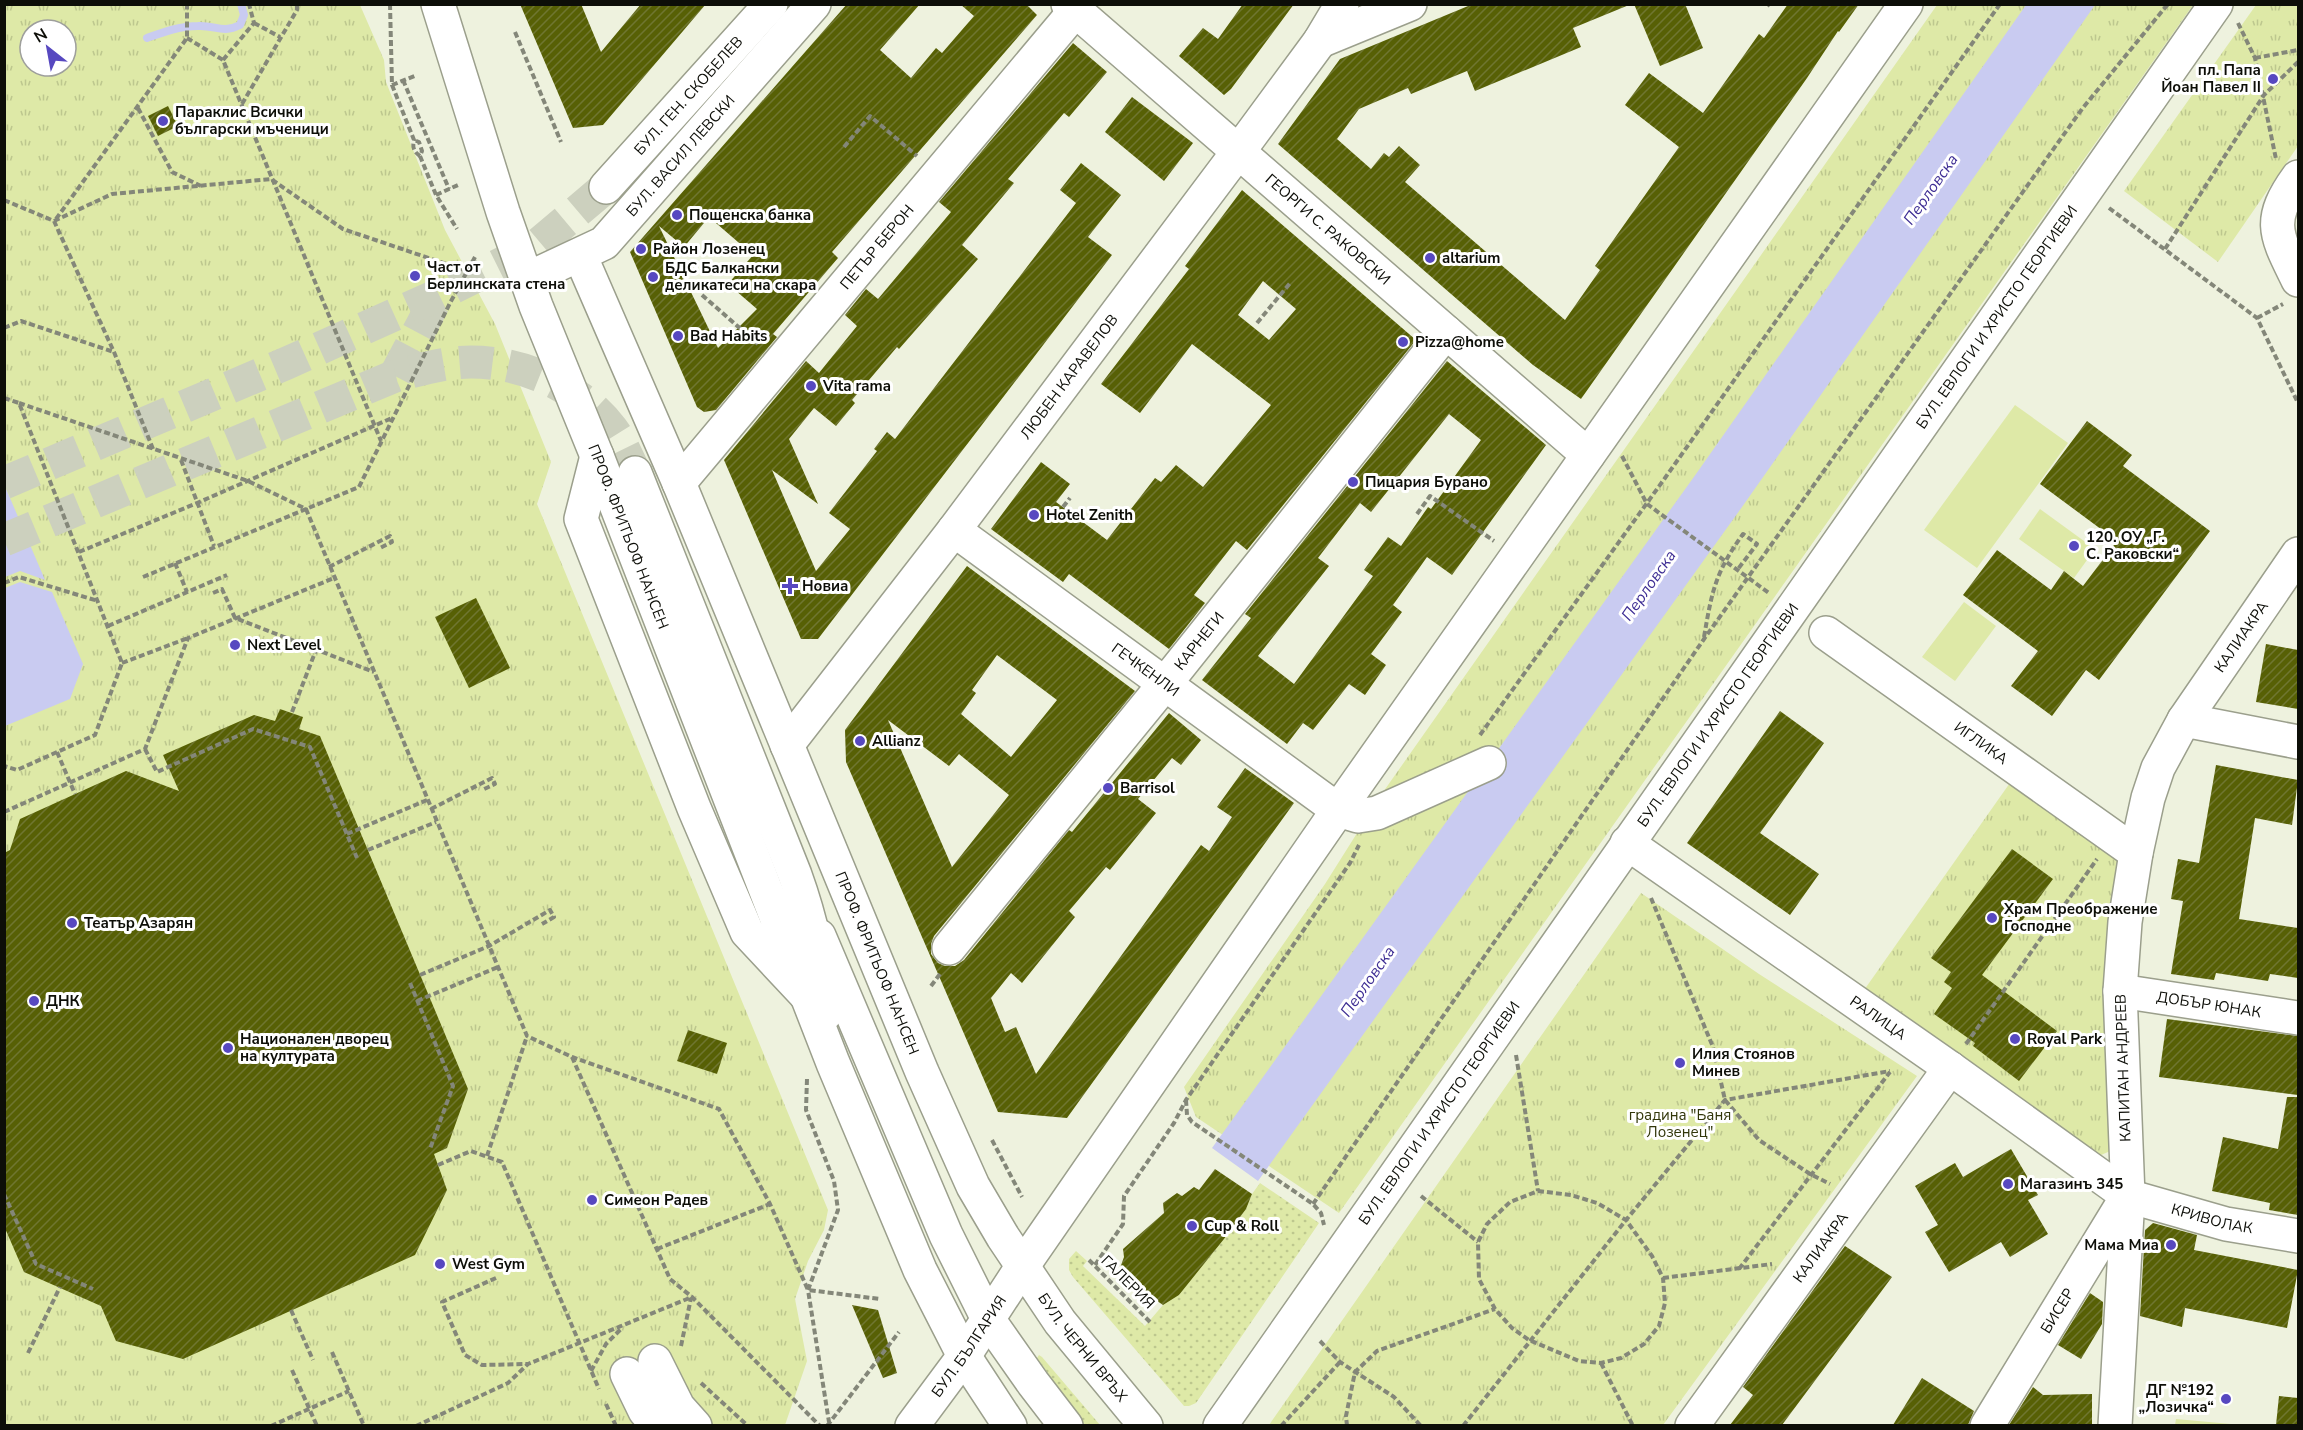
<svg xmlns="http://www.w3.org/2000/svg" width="2303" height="1430" font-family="'Nunito Sans',sans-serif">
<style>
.grass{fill:url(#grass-dots)}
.park{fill:url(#park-tufts);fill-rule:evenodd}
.garden{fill:#dee9a7}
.water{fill:#c9cbf1}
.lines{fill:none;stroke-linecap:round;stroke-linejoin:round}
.stream{stroke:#c9cbf1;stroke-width:8}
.building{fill:url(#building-hatch);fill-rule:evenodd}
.major-tunnel{stroke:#ccd0be;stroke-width:33;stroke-dasharray:33 16;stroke-linecap:butt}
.minor-casing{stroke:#9b9f8c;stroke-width:36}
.major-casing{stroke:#9b9f8c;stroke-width:36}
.path{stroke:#848779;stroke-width:4;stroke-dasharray:6 3;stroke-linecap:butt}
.minor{stroke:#fff;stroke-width:33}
.major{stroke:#fff;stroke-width:33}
.poi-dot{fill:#5748c0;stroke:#fff;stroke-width:2}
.labels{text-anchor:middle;stroke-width:6;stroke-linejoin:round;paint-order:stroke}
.poi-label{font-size:15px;font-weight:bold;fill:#0d0e08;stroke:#fff;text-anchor:start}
.street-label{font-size:15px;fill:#0d0e08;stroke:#fff}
.park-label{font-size:15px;fill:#31360a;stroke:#fff}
.water-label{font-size:16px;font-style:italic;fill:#3e2e94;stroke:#fff}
</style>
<defs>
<pattern id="grass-dots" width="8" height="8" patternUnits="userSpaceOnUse" patternTransform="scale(1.5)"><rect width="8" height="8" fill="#dee9a7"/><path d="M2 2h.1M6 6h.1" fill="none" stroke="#bdc78e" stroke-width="1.8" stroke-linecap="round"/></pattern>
<pattern id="park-tufts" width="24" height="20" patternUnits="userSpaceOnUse" patternTransform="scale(1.5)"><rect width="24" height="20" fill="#dee9a7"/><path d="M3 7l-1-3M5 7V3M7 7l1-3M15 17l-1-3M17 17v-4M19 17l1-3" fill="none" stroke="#bdc78e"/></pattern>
<pattern id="building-hatch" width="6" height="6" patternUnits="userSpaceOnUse" patternTransform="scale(1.5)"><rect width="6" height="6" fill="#576005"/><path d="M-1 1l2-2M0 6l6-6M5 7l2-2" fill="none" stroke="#6f7631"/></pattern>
</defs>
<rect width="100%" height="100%" fill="#eef2de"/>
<g class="grass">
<polygon points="1260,1183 1319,1223 1196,1403 1189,1406 1184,1406 1073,1277 1069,1270 1069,1259 1076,1251 1087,1261 1083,1266 1145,1326 1163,1305 1179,1295 1224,1239 1246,1209 1252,1194"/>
<polygon points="1039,1355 1042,1357 1100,1425 1085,1425 1037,1358"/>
</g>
<g class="park">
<path d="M5,5H360L384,60L386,82L445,230L495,324L551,462L537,504L828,1210L824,1230L808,1261L795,1299L807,1361L785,1425L5,1426ZM30,30H66V66H30Z"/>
<polygon points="1937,5 2193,5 1339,1213 1196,1117 1184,1087 1325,884 1381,795"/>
<polygon points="2256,5 2298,5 2298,146 2218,262 2124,191"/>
<polygon points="2012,780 2125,864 2115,1149 2094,1158 1862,993"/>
<polygon points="1641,893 1759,974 1917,1076 1663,1425 1269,1425"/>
<polygon points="2176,1419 2242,1425 2175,1425"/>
</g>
<g class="garden">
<polygon points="2015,405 2068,443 1977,568 1924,530"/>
<polygon points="2040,509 2095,549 2074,578 2019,539"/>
<polygon points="1964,602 1996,626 1955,681 1922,657"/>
</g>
<g class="water">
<polygon points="2026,5 2095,5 1742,507 1258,1181 1212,1148 1696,474"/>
<polygon points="4,484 45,580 20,571 5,577 5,548 6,547 4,542"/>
<polygon points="20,582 52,592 83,664 70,699 5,726 5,588"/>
</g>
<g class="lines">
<path class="stream" d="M147,38C164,32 180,26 198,26C216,25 222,34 240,25L244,15L241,4"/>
</g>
<g class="building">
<polygon points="520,4 581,4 601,52 641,4 706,4 603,125 573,128"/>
<path d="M847,4H920L880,50L911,78L936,48L942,53L974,16L960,4H1026L1037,15L832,252L838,258L773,334L777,337L716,410L704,412L697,407L630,252ZM709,217L753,255L728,284L757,309L718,348L659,226L684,247Z"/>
<polygon points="1243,4 1294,4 1231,89 1224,95 1179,56 1203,28 1218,39"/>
<polygon points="1473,4 1629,5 1573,28 1581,47 1475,91 1467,71 1411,94 1408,88 1359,109 1337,139 1371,169 1384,153 1389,157 1399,146 1420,165 1405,182 1565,320 1600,270 1595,266 1679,147 1625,105 1649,73 1703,113 1759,34 1764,38 1788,4 1859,4 1839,32 1838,31 1807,78 1581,399 1533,365 1278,144 1340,59"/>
<polygon points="1634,4 1685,4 1703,48 1660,66"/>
<polygon points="1073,43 1107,72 1069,117 1064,113 1008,179 1014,183 962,245 978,259 899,349 897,347 852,400 855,403 836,426 814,408 789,439 818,504 772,470 816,571 850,529 829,513 877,451 874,449 887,432 895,439 1076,203 1060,190 1081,163 1121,195 1088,237 1112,255 818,639 801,639 724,460 806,361 819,373 857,326 845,315 866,289 878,299 951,212 939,202"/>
<polygon points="1132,97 1193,143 1164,181 1105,132"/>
<polygon points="168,106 178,126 158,136 148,116"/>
<path d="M1242,190L1416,340L1247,550L1236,541L1194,595L1205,603L1169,649L1069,574L1063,582L991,529L1041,462L1070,484L1056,502L1107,540L1155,478L1161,482L1176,465L1203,487L1271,405L1192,344L1140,413L1101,384L1189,269L1185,266ZM1263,281L1296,309L1269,340L1238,315Z"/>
<path d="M1447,361L1546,445L1452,575L1427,557L1393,605L1402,612L1371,654L1386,665L1365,695L1349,684L1313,730L1303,723L1287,744L1202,680L1251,618L1245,614ZM1449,414L1481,440L1431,509L1428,507L1401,546L1388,537L1364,570L1373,576L1294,684L1258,656L1329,566L1318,558L1360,503L1371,512Z"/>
<polygon points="2087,421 2132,455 2123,466 2210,531 2099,680 2086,670 2052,716 2011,686 2038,651 1963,595 1997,550 2051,590 2064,571 2083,586 2117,541 2040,484"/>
<path d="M967,566L1135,691L934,936L931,944V954L938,963L945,966H955L964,960L1069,830L1072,832L1169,713L1201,740L1181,765L1172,758L1138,799L1156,813L1110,870L1106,867L1069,911L1075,917L1022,983L1011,973L991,998L1005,1032L1016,1027L1036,1074L1201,845L1209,851L1232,817L1217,807L1245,768L1294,803L1067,1118L998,1112L846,762L845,730ZM997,655L1057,700L1011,757L961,714L976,693L972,690ZM888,720L949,766L959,754L1009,795L952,867Z"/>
<polygon points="476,598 510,668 469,688 435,617"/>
<polygon points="2266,644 2298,650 2298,709 2256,702"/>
<polygon points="280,709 303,717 299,729 320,736 468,1089 447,1148 434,1154 447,1190 415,1255 183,1359 116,1341 101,1306 24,1272 4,1226 4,853 10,850 20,819 126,771 179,791 163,755 254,715 275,721"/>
<polygon points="1780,711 1824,743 1760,833 1819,874 1790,915 1687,843"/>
<polygon points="2216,765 2298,780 2292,825 2255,818 2239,919 2298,928 2298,978 2270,974 2268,981 2216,973 2214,980 2171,974 2183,901 2171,899 2178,859 2199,863"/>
<polygon points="2012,849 2053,879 1982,975 2057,1031 2019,1081 1973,1046 1975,1043 1934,1014 1952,988 1944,982 1951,972 1931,958"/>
<polygon points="2167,1019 2298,1036 2298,1095 2159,1077"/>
<polygon points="688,1030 727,1043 717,1074 677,1061"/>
<polygon points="2287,1097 2298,1097 2298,1215 2269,1210 2270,1203 2212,1191 2223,1137 2278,1149"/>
<polygon points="2011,1149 2038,1195 2028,1200 2048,1234 2010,1257 2001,1242 1949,1272 1925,1232 1938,1225 1915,1186 1955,1163 1963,1177"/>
<polygon points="1215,1169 1252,1194 1246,1209 1224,1239 1179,1295 1163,1305 1124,1278 1120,1268 1124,1257 1123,1249 1164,1213 1163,1203 1177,1193 1182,1196 1194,1187 1199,1190"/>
<polygon points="2153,1223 2197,1235 2194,1250 2298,1270 2287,1328 2185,1308 2182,1327 2140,1316 2145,1230"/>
<polygon points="1845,1246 1892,1277 1782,1425 1730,1425 1753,1395 1743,1387"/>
<polygon points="2090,1293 2103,1302 2102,1324 2081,1359 2058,1345"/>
<polygon points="852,1305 878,1310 897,1373 883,1378"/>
<polygon points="1922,1378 1974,1411 1968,1425 1893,1425"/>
<polygon points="2033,1387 2043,1395 2092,1394 2092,1425 2009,1425"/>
<polygon points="2279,1396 2298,1398 2298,1425 2276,1425"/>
</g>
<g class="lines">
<g class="major-tunnel">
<polyline points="395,376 438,295"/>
<polyline points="4,483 287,363 438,295 535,247 606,187"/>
<path d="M4,540L395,376C419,370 445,362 471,362C523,362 579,386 612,429C621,441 628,459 635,473"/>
</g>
<defs>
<g id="minor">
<path id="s1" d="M1068,4L1588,455"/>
<polyline points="1320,41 1410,4"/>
<path d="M2298,177C2266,221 2276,235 2298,280"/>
<polyline points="597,456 581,519 694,808 747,932 805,994"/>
<path id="s2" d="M679,483L1075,11"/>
<path id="s3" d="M954,530L1338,810L1358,816L1377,813L1489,763"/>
<path id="s4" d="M1826,633L2136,853"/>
<polyline points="2184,720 2298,742"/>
<path id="s5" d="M787,745L954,530L1250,136L1320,41L1342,4"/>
<path id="s6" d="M1627,843L1950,1068L2128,1196L2226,1224L2298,1236"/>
<polyline points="819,936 946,1235 988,1319 1033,1383 1066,1426"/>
<path id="s7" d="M949,948L1176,670L1446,332"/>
<path id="s8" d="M2120,991L2298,1018"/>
<polyline points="655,1361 678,1407 695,1426"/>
<polyline points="627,1374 645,1411 658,1426"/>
<path id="s9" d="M1692,1426L1950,1068"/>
<path id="s10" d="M1987,1426L2125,1200"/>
<path id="s11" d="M2115,1426L2128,1196L2120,991L2125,922L2136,853L2148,798L2158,768L2184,720L2298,554"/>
</g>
<g id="major">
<path id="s12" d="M438,4L503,212L536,306L597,456L833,1063L920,1270L964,1356L1010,1426"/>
<path id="s13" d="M606,187L771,4"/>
<path id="s14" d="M580,255L679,483L922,1072L973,1186L1003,1237L1060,1322L1146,1426"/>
<path id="s15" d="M527,279L604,243L814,4"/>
<path d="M635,473L795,875C812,922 820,963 826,1013"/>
<path id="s16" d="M912,1426L964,1356L1022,1267L1338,810L1906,4"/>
<path id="s17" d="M1220,1426L2216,4"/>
</g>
</defs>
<use href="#minor" class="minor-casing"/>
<use href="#major" class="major-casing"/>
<g class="path">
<path d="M390,4L392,85L414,140C412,147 414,152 420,156L422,151L419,142L414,140"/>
<polyline points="1768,4 1770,6"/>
<polyline points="254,23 280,37"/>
<polyline points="2238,23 2255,58 2276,159"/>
<polyline points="515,32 561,142"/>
<polyline points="187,38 223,60 381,441"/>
<polyline points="2255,58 2298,50"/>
<polyline points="223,60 254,23 249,4"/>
<polyline points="403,80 449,189"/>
<polyline points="392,85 417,75"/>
<polyline points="242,104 297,10 297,4"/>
<polyline points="138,108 172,172 201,186"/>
<polyline points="844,147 870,116 917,156"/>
<polyline points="420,156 436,195 457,229"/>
<polyline points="436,195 458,185"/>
<polyline points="4,200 54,221 114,352 153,449"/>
<polyline points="2109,208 2257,318 2298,403"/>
<polyline points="56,219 187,38 187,4"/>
<polyline points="54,221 112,194 271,179 343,229 467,271"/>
<polyline points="2165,249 2264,95 2298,62"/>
<polyline points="702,295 758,344"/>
<polyline points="2257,318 2283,304"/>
<polyline points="1257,323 1291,282"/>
<polyline points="4,328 21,321 114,352"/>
<polyline points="4,398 19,403 122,663 95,735 17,770 4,766"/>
<polyline points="19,403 248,481 306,509 527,1036 572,1057 719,1109 770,1204 808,1290 880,1299"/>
<polyline points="1622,456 1647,504 1769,593"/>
<polyline points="181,460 214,546"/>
<polyline points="1063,507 1070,498"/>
<polyline points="1417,514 1430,496 1494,541"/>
<polyline points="79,552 197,503 392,418"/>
<polyline points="175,563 187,592"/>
<polyline points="329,567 390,536 392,542 380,548"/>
<polyline points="143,577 359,487 450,303 475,257"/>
<polyline points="4,583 19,577 98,601"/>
<polyline points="213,593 222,589 235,618 374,672"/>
<polyline points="108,626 227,575"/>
<path d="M1704,637C1712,591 1715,573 1743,534L1757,544L1738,569"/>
<polyline points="122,663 188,638"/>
<polyline points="292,712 316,650"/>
<polyline points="1480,735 1665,478 2000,4"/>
<polyline points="145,749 157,772 253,729 310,747 357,858"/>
<polyline points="57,752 75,794"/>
<polyline points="431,809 492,778 495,784 482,790"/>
<polyline points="4,812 145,749 188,638 334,578"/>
<polyline points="347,834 427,800"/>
<polyline points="368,850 436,822"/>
<polyline points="1651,898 1713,1047 1725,1100 1759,1140 1810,1174 1830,1184"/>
<polyline points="420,975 489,946 550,910 554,917 542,924"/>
<polyline points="410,983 453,1086 430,1149"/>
<polyline points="931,986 940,974"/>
<polyline points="417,1001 498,967"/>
<polyline points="1966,1044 2097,859"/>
<polyline points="1516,1055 1538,1191"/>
<polyline points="572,1057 670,1279 692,1297 820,1426"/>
<polyline points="807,1079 806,1110 834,1181 838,1210 808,1290 829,1422"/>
<polyline points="1186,1100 1187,1115 1192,1122 1313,1204 1321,1213 1324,1225"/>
<polyline points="992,1140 1022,1197"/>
<polyline points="487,1156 527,1036"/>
<polyline points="438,1165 471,1151 502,1162 599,1389"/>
<polygon points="1538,1191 1571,1195 1597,1203 1626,1220 1652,1256 1663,1278 1665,1303 1659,1326 1644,1344 1621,1358 1601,1363 1579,1361 1529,1340 1512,1328 1495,1309 1479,1279 1478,1242 1487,1224 1510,1202"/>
<polyline points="4,1194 36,1264 93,1289"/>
<polyline points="1421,1196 1478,1242"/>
<polyline points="1313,1204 1704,639 2082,109 2168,4"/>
<polyline points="657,1249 770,1204"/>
<polyline points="1089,1260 1150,1322"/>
<polyline points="1095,1265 1123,1224 1124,1196 1174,1123 1186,1100 1350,863 1359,845"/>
<polyline points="1739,1269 1890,1072"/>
<polyline points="496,1278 442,1302 465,1355 482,1365 528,1364"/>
<polyline points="1663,1278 1772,1264"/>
<polyline points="291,1310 313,1360"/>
<polyline points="1320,1341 1340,1362 1394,1397 1421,1426"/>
<polyline points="681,1346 691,1298"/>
<polyline points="332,1352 364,1426"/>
<polyline points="28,1353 60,1287"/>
<polyline points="1601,1363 1633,1426"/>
<polyline points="292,1370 317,1426"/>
<polyline points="591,1371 606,1344 621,1329"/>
<polyline points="701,1383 748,1426"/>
<polyline points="606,1404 616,1426"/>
<polyline points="271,1426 349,1391"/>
<polyline points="416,1426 508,1383 528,1364 692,1297"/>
<polyline points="827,1426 899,1332"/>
<polyline points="1281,1426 1340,1362"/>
<polyline points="1347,1426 1346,1416 1355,1372 1377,1351 1495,1309"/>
<polyline points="1463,1426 1626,1220 1725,1100 1890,1071"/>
</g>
<use href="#minor" class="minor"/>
<use href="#major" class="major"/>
</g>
<g class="poi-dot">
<circle cx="2273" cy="79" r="6"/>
<circle cx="163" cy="121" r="6"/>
<circle cx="677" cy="215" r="6"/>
<circle cx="641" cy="249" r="6"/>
<circle cx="1430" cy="258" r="6"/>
<circle cx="415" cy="276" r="6"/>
<circle cx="653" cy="277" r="6"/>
<circle cx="678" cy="336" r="6"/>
<circle cx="1403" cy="342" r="6"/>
<circle cx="811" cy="386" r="6"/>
<circle cx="1353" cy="482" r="6"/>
<circle cx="1034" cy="515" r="6"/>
<circle cx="2074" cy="546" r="6"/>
<path d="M787 577h6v6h6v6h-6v6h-6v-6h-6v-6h6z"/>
<circle cx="235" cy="645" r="6"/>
<circle cx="860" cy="741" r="6"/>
<circle cx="1108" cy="788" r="6"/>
<circle cx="1992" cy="918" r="6"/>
<circle cx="72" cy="923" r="6"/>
<circle cx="34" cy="1001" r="6"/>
<circle cx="2015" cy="1039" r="6"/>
<circle cx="228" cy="1048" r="6"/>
<circle cx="1680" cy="1063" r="6"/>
<circle cx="2008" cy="1184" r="6"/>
<circle cx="592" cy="1200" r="6"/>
<circle cx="1192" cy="1226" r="6"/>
<circle cx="2171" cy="1245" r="6"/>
<circle cx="440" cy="1264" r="6"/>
<circle cx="2226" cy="1399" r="6"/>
</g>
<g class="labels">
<g class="poi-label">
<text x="2261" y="75" text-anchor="end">пл. Папа<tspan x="2261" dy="17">Йоан Павел II</tspan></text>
<text x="175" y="117">Параклис Всички<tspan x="175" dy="17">български мъченици</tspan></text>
<text x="689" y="220">Пощенска банка</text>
<text x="653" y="254">Район Лозенец</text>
<text x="1442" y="263">altarium</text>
<text x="427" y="272">Част от<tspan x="427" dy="17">Берлинската стена</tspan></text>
<text x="665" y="273">БДС Балкански<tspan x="665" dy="17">деликатеси на скара</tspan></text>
<text x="690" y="341">Bad Habits</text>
<text x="1415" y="347">Pizza@home</text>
<text x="823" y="391">Vita rama</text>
<text x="1365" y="487">Пицария Бурано</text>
<text x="1046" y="520">Hotel Zenith</text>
<text x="2086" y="542">120. ОУ „Г.<tspan x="2086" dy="17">С. Раковски“</tspan></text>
<text x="802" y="591">Новиа</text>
<text x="247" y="650">Next Level</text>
<text x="872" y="746">Allianz</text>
<text x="1120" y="793">Barrisol</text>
<text x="2004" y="914">Храм Преображение<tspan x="2004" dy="17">Господне</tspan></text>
<text x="84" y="928">Театър Азарян</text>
<text x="46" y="1006">ДНК</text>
<text x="240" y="1044">Национален дворец<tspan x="240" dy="17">на културата</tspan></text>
<text x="2027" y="1044">Royal Park</text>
<text x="1692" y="1059">Илия Стоянов<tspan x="1692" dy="17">Минев</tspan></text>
<text x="2020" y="1189">Магазинъ 345</text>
<text x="604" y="1205">Симеон Радев</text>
<text x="1204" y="1231">Cup &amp; Roll</text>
<text x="2159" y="1250" text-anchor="end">Мама Миа</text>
<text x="452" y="1269">West Gym</text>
<text x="2214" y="1395" text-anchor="end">ДГ №192<tspan x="2214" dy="17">„Лозичка“</tspan></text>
</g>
<g class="street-label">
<text dy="5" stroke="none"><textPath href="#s13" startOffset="123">БУЛ. ГЕН. СКОБЕЛЕВ</textPath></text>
<text dy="5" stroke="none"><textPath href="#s15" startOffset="201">БУЛ. ВАСИЛ ЛЕВСКИ</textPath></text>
<text dy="5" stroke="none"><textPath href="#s1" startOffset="344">ГЕОРГИ С. РАКОВСКИ</textPath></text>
<text dy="5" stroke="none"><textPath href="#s2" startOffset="308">ПЕТЪР БЕРОН</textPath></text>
<text dy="5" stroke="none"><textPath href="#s17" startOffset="1354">БУЛ. ЕВЛОГИ И ХРИСТО ГЕОРГИЕВИ</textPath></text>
<text dy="5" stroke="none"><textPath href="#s5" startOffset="464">ЛЮБЕН КАРАВЕЛОВ</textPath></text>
<text dy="5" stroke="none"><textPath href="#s12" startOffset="566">ПРОФ. ФРИТЬОФ НАНСЕН</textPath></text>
<text dy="5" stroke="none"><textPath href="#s11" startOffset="818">КАЛИАКРА</textPath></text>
<text dy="5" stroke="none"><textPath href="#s7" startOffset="396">КАРНЕГИ</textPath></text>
<text dy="5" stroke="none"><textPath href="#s3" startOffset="237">ГЕЧКЕНЛИ</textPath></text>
<text dy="5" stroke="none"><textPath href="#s17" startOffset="868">БУЛ. ЕВЛОГИ И ХРИСТО ГЕОРГИЕВИ</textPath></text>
<text dy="5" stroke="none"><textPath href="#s4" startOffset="190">ИГЛИКА</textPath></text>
<text dy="5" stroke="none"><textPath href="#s14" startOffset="768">ПРОФ. ФРИТЬОФ НАНСЕН</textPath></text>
<text dy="5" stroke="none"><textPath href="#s8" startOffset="90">ДОБЪР ЮНАК</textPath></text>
<text dy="5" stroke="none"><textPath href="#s6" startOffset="306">РАЛИЦА</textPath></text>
<text transform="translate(2123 1068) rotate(-92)" y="5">КАПИТАН АНДРЕЕВ</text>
<text dy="5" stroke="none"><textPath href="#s17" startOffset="382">БУЛ. ЕВЛОГИ И ХРИСТО ГЕОРГИЕВИ</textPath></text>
<text dy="5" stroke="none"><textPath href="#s6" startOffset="700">КРИВОЛАК</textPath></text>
<text dy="5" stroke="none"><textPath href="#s9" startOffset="220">КАЛИАКРА</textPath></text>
<text transform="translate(1128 1282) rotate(45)" y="5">ГАЛЕРИЯ</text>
<text dy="5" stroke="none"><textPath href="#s10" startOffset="135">БИСЕР</textPath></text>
<text dy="5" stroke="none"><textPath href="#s16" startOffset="98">БУЛ. БЪЛГАРИЯ</textPath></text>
<text dy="5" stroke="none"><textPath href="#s14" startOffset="1206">БУЛ. ЧЕРНИ ВРЪХ</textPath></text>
</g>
<g class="park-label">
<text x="1680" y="1120">градина "Баня<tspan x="1680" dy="17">Лозенец"</tspan></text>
</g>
<g class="water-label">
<text transform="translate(1930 189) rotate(-55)" y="6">Перловска</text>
<text transform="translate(1648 585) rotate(-55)" y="6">Перловска</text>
<text transform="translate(1367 981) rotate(-55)" y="6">Перловска</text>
</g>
</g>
<rect width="2303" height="1430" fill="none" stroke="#0d0e08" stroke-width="12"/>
<g transform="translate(48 48) rotate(329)"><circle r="28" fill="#ffffff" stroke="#9e9f9c" stroke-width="1.5"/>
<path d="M0-4.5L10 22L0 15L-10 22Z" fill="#5748c0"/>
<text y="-9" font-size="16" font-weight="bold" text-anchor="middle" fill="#0d0e08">N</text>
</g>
</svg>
